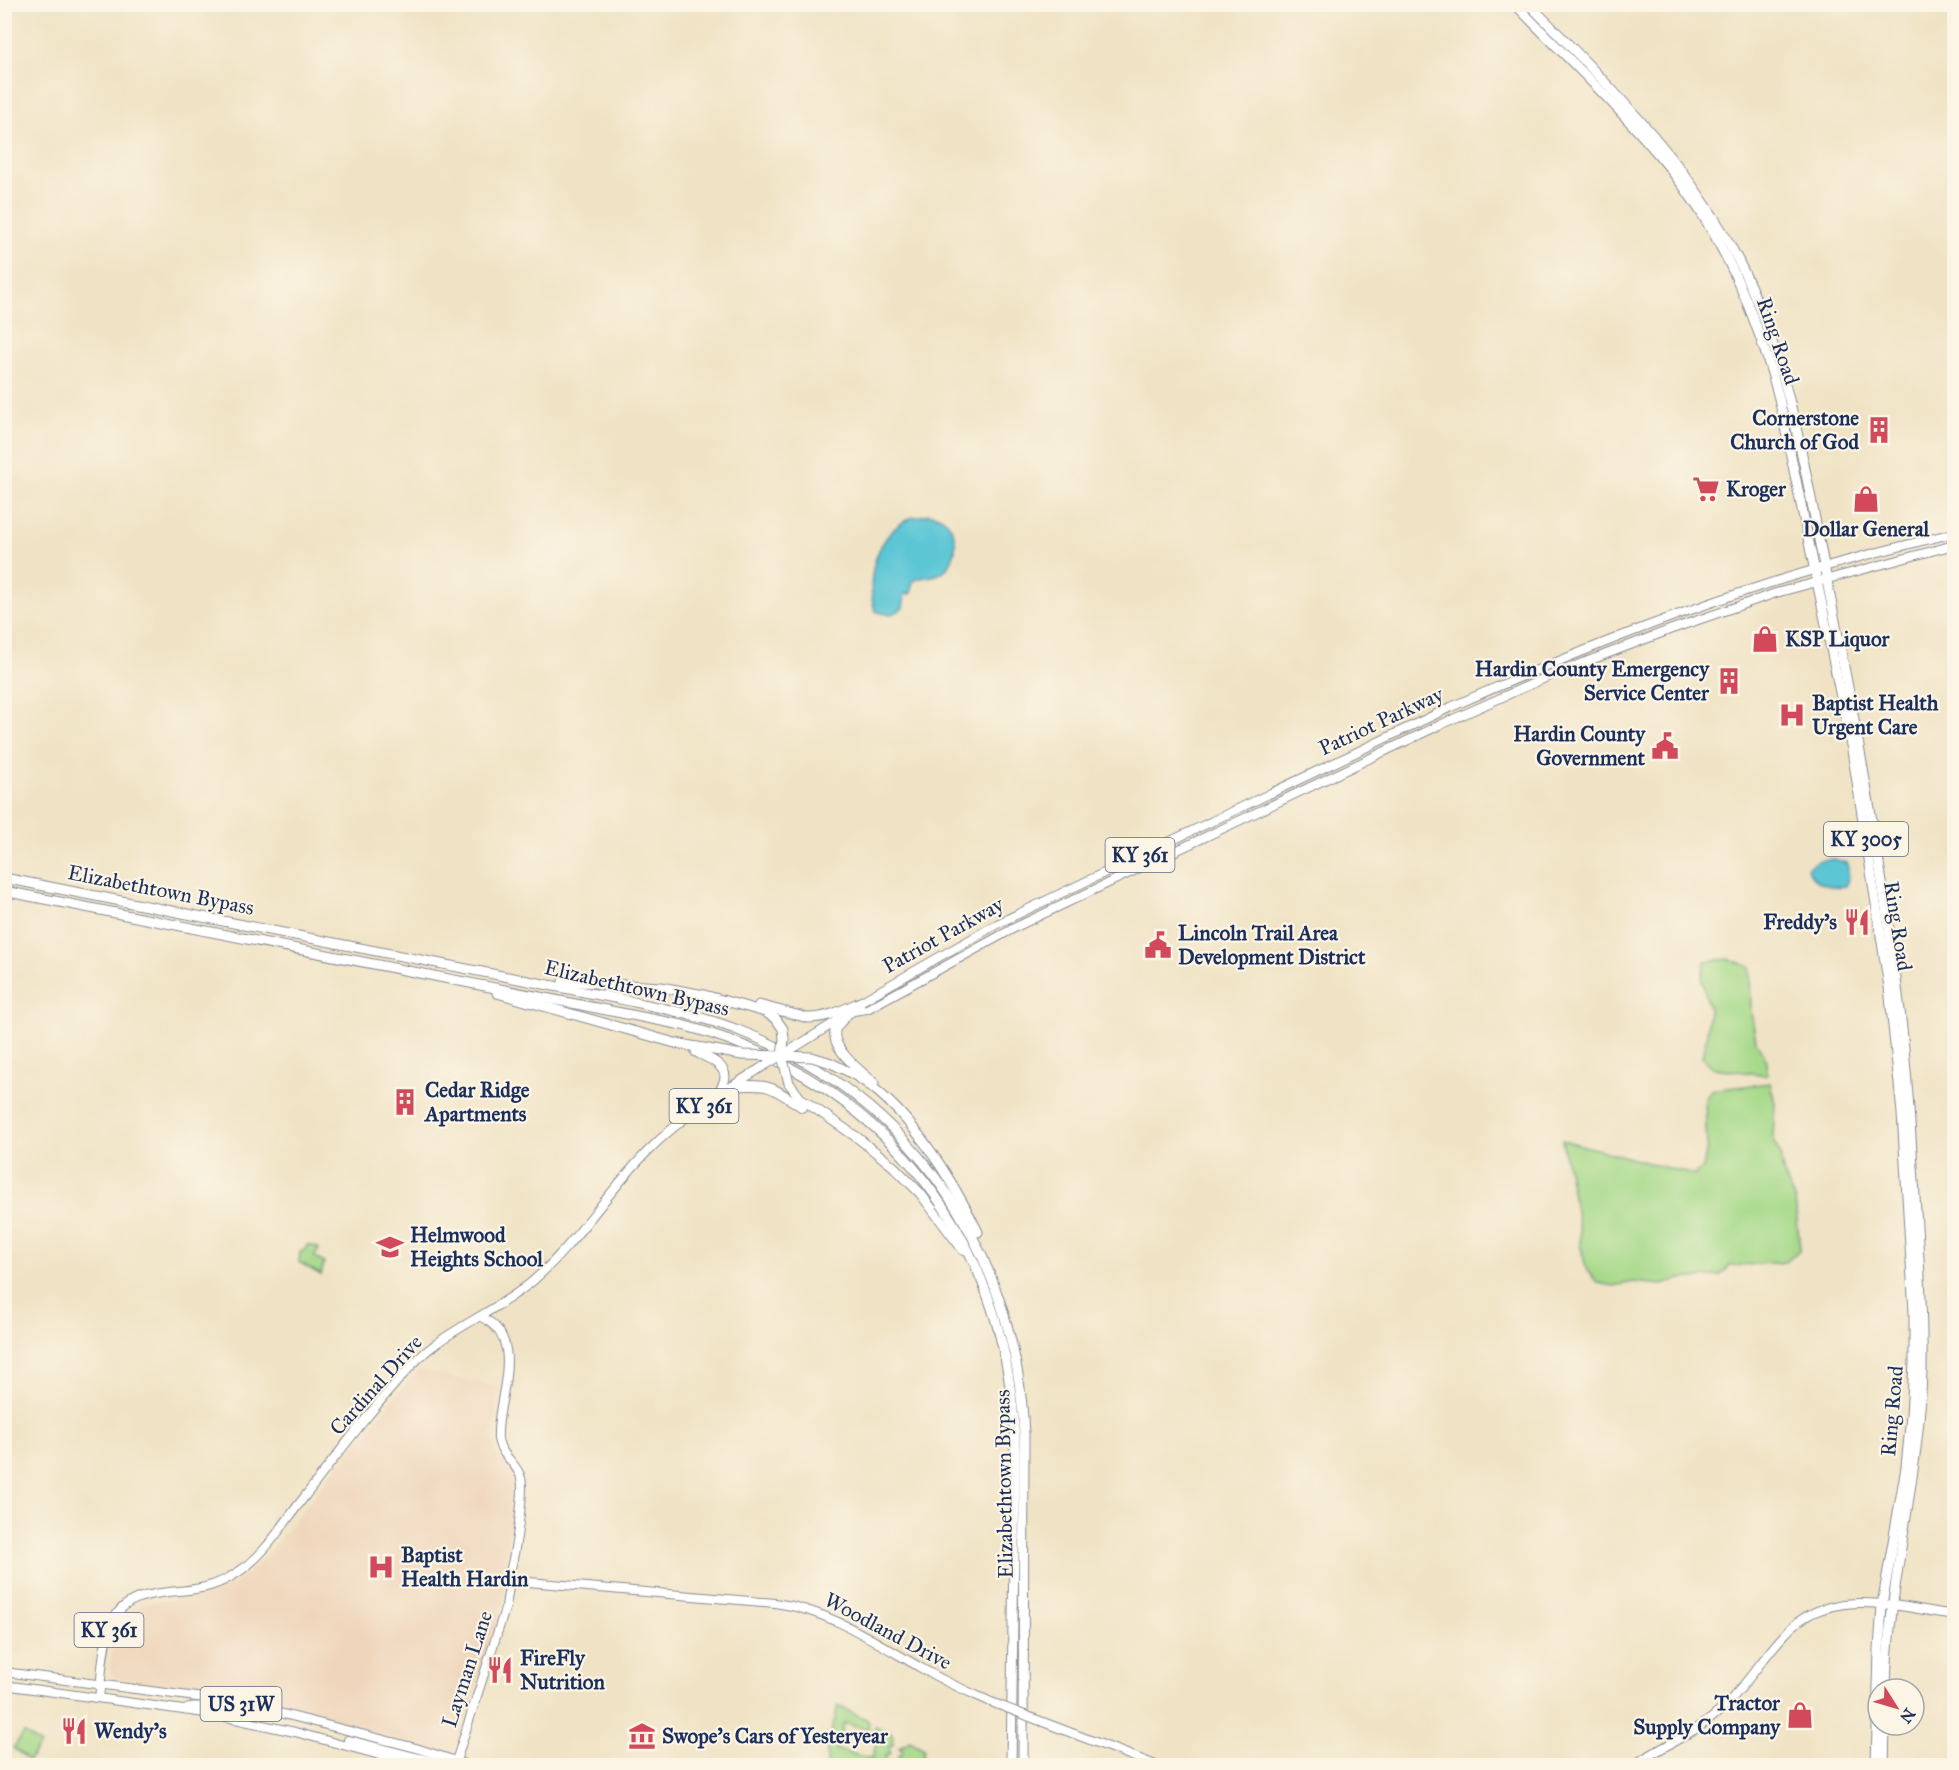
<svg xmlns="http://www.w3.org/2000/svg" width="1959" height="1770" font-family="'IM FELL Great Primer',serif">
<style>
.built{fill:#efd6bb}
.green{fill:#a6d989;stroke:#608474;stroke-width:1.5}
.water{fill:#5bc6d5;stroke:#3b7a9a;stroke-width:1.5}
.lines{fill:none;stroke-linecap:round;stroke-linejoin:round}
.secondary-casing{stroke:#868992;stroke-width:10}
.primary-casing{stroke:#868992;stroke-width:10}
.highway-casing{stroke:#868992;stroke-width:11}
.secondary{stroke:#fff;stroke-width:8}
.primary{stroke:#fff;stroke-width:8}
.highway{stroke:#fff;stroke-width:9}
.secondary-bridge-casing{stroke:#868992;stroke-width:10;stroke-linecap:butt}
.primary-bridge-casing{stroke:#868992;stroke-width:10;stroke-linecap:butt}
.highway-bridge-casing{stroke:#868992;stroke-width:11;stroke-linecap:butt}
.secondary-bridge{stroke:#fff;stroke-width:8}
.primary-bridge{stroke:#fff;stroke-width:8}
.highway-bridge{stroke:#fff;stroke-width:9}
.labels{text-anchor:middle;stroke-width:4.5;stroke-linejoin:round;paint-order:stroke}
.shield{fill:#fcf5e5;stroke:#5e6a86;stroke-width:1.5}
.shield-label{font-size:20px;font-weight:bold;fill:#1b2f5e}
.street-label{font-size:21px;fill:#1b2f5e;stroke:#fcf5e5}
.poi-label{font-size:21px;font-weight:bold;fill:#1b2f5e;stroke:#fcf5e5;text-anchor:start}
</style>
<rect width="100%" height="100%" fill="#fcf5e5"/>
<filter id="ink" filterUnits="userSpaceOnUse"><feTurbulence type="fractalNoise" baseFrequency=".0167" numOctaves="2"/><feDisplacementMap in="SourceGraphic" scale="12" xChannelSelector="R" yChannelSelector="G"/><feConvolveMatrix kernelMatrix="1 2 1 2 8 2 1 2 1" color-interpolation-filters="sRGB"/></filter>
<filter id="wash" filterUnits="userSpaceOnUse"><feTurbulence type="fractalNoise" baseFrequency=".008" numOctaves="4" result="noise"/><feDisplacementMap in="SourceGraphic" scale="24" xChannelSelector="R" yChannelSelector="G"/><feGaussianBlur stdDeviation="1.35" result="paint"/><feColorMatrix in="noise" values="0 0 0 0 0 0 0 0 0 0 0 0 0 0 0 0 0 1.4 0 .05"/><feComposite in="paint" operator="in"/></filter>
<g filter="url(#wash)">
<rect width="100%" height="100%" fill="#f0e3c5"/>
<polygon class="built" points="418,1370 500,1387 492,1434 495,1453 513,1473 516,1488 507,1550 506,1594 454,1755 275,1706 116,1678 112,1675 110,1669 114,1639 117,1628 129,1613 145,1602 196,1597 213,1592 232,1585 247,1574 263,1559 351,1450"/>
<g class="green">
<polygon points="1730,959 1750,967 1751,1012 1756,1041 1767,1061 1767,1075 1713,1068 1702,1057 1707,1035 1709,1009 1702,979 1705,961"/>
<polygon points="1770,1083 1775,1103 1773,1137 1780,1155 1783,1172 1795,1201 1800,1249 1786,1262 1730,1266 1720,1276 1680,1279 1662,1285 1633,1282 1613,1286 1598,1283 1587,1271 1580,1244 1580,1232 1562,1140 1694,1175 1703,1168 1707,1147 1705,1099 1711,1090"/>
<polygon points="307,1245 316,1247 319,1249 314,1257 324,1263 321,1275 299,1262 300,1251 304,1251"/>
<polygon points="838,1706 868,1720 869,1726 867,1729 844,1723 837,1750 872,1759 879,1734 873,1730 875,1726 892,1733 893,1745 890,1745 889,1749 891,1753 885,1756 890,1765 827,1765 827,1749"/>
<polygon points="24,1733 40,1745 29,1760 13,1748"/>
<polygon points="910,1741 924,1749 921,1765 895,1765 900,1762 898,1756 902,1754 903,1751 899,1748"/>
</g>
<g class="water">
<path d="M929,514C956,515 963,551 946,569C934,581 922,573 912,583V590L910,594H905L903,608C893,616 887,615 875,611C865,577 876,534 911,518C917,516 923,516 929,514Z"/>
<path d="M1834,859L1847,863L1849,877L1845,886C1829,888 1811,884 1808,867L1817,861Z"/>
</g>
</g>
<g filter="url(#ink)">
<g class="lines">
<defs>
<g id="secondary">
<polyline points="4,8 5,4"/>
<path d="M481,1317C529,1339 495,1401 498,1439C500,1455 518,1464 521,1478C525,1493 514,1562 508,1578"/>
<path d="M517,1581L775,1603C829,1610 874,1641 921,1668C943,1681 967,1691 991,1702"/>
<polyline points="1043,1722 1158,1766"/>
<polyline points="456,1761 506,1606 509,1587"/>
<path d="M1632,1766C1662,1746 1699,1732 1724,1707C1747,1684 1764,1656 1786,1633C1829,1585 1899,1607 1954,1615"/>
</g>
<g id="primary">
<polyline points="853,1011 867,1009 1016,927 1440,725 1554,674 1672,629 1776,593 1954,545"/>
<path d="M797,1046L853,1011L860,1002L999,923L1451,707C1553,662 1655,620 1761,586C1825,565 1890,549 1954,533"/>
<polyline points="4,1672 212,1699 260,1708 416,1748 471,1766"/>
<polyline points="4,1685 212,1714 295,1732 420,1766"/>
<path d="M99,1698C102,1675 102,1649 110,1627C124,1587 168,1595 201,1588C218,1585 234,1576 248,1565C271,1546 287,1518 306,1495C340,1451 374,1406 412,1365C444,1330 497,1312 534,1280C576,1243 608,1191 648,1151C681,1117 724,1091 764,1066"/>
<polyline points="348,1740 446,1765 456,1761"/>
</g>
<g id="highway">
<path d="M1515,4C1567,58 1621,108 1668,166C1722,233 1757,316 1779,398L1852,750L1889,987L1902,1113L1914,1312V1364L1911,1416L1906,1467L1882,1605L1879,1650L1876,1766"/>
<path d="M1529,4C1607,84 1687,160 1738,260C1791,364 1807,482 1830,596C1858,734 1883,872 1900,1011C1907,1068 1910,1124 1914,1181C1918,1243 1923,1306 1922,1369C1920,1477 1888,1581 1886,1689"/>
<path d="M4,878L620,999C661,1008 704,1016 743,1032C913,1099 1016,1252 1024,1434L1023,1766"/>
<path d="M4,891L682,1025C861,1072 988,1209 1011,1394C1018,1445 1014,1497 1014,1548C1013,1620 1012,1693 1011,1766"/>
<polyline points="563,981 661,987 704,995 765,1012 776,1019 783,1029 784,1039"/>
<polyline points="497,993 675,1043 742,1055"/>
<path d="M759,1005L808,1018C827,1018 843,1010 860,1002"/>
<path d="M846,1016C842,1020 836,1026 835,1031C831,1049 862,1072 874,1083"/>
<path d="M696,1052C706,1057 725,1064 725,1077C725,1082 720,1090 719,1095"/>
<path d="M831,1063C839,1067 848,1071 856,1076C908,1107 951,1178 978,1232"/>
<polyline points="789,1083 800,1098 858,1138 893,1166 920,1193 963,1250"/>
<path d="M733,1086C772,1084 770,1086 802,1107"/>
<polyline points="186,1710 193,1707 202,1707 251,1714 266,1709"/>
<polyline points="1884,1766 1885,1725"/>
</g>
</defs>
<use href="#secondary" class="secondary-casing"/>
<use href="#primary" class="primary-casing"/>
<use href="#highway" class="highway-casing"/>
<use href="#secondary" class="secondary"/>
<use href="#primary" class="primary"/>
<use href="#highway" class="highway"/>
<defs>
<polyline id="secondary-bridge" points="991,1702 1043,1722"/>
<polyline id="primary-bridge" points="764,1066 797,1046"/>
<g id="highway-bridge">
<polyline points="742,1055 782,1056 784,1039"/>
<polyline points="789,1083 782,1056 812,1057 831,1063"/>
</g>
</defs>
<use href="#secondary-bridge" class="secondary-bridge-casing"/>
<use href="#primary-bridge" class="primary-bridge-casing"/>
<use href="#highway-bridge" class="highway-bridge-casing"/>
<use href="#secondary-bridge" class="secondary-bridge"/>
<use href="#primary-bridge" class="primary-bridge"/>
<use href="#highway-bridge" class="highway-bridge"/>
</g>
</g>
<defs>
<symbol id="building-bare" viewBox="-9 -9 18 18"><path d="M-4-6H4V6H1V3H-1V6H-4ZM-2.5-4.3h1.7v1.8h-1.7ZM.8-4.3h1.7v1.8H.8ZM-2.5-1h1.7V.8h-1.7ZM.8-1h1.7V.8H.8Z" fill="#d1495b" stroke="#fcf5e5" stroke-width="2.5" paint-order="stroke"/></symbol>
<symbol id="supermarket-bare" viewBox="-9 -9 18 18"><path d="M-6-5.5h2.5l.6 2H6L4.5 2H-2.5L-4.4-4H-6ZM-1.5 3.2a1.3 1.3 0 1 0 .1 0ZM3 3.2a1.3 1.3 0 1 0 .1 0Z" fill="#d1495b" stroke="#fcf5e5" stroke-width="2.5" paint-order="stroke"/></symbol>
<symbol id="shop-bare" viewBox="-9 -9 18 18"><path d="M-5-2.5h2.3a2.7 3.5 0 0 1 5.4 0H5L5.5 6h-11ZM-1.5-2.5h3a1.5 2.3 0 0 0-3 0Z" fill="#d1495b" stroke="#fcf5e5" stroke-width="2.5" paint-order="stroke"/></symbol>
<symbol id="hospital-bare" viewBox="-9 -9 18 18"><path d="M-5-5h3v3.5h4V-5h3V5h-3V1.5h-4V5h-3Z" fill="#d1495b" stroke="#fcf5e5" stroke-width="2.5" paint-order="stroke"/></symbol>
<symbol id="civic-bare" viewBox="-9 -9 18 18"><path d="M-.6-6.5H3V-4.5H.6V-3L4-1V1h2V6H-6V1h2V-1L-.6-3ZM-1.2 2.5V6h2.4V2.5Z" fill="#d1495b" stroke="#fcf5e5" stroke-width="2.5" paint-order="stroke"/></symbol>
<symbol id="restaurant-bare" viewBox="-9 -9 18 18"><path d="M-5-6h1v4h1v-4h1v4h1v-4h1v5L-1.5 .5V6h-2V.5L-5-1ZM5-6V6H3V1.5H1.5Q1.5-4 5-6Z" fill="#d1495b" stroke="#fcf5e5" stroke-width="2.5" paint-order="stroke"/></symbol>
<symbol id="school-bare" viewBox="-9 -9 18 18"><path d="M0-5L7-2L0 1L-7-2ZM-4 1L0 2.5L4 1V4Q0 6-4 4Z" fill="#d1495b" stroke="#fcf5e5" stroke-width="2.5" paint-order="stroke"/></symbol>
<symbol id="museum-bare" viewBox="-9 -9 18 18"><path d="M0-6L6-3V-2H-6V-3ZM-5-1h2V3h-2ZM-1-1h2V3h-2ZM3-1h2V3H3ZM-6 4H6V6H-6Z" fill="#d1495b" stroke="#fcf5e5" stroke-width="2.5" paint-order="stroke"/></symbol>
</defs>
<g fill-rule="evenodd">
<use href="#building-bare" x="1860" y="411" width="38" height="38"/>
<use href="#supermarket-bare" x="1687" y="470" width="38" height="38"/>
<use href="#shop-bare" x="1847" y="480" width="38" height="38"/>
<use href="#shop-bare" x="1746" y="620" width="38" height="38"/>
<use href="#building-bare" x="1710" y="662" width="38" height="38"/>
<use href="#hospital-bare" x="1773" y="696" width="38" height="38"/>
<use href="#civic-bare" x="1646" y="727" width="38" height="38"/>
<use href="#restaurant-bare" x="1838" y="903" width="38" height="38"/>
<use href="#civic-bare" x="1139" y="926" width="38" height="38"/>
<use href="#building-bare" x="386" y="1083" width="38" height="38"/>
<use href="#school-bare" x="371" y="1228" width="38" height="38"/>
<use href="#hospital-bare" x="362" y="1548" width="38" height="38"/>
<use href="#restaurant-bare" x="481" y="1651" width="38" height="38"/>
<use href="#shop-bare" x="1781" y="1696" width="38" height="38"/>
<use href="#restaurant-bare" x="55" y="1712" width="38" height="38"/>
<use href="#museum-bare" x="623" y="1717" width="38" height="38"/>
</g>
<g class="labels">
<g class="shield">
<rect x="1824" y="822" width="84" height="34" rx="4.5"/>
<rect x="1105.5" y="838" width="69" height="34" rx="4.5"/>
<rect x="669.5" y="1089" width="69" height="34" rx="4.5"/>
<rect x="74.5" y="1613" width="69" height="34" rx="4.5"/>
<rect x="200.5" y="1687" width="81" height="34" rx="4.5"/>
</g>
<g class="shield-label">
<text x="1866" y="846">KY 3005</text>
<text x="1140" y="862">KY 361</text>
<text x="704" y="1113">KY 361</text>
<text x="109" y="1637">KY 361</text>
<text x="241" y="1711">US 31W</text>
</g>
<g class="street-label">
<text transform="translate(1778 341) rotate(71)" y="7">Ring Road</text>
<text transform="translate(1381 721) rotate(-25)" y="7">Patriot Parkway</text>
<text transform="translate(161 890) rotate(11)" y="7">Elizabethtown Bypass</text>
<text transform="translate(1898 926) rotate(81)" y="7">Ring Road</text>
<text transform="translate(943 935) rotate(-29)" y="7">Patriot Parkway</text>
<text transform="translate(637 988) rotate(13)" y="7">Elizabethtown Bypass</text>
<text transform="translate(376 1385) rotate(-48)" y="7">Cardinal Drive</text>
<text transform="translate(1892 1411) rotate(-85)" y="7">Ring Road</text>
<text transform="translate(1004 1484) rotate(-91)" y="7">Elizabethtown Bypass</text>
<text transform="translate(888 1631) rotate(28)" y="7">Woodland Drive</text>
<text transform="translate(467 1669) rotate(-72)" y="7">Layman Lane</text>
</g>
<g class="poi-label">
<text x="1859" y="425" text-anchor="end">Cornerstone<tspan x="1859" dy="24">Church of God</tspan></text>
<text x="1726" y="496">Kroger</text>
<text x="1866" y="536" text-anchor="middle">Dollar General</text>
<text x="1785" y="646">KSP Liquor</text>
<text x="1709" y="676" text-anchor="end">Hardin County Emergency<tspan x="1709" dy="24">Service Center</tspan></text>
<text x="1812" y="710">Baptist Health<tspan x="1812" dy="24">Urgent Care</tspan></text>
<text x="1645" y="741" text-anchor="end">Hardin County<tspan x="1645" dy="24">Government</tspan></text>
<text x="1837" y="929" text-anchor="end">Freddy's</text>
<text x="1178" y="940">Lincoln Trail Area<tspan x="1178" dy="24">Development District</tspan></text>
<text x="425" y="1097">Cedar Ridge<tspan x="425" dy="24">Apartments</tspan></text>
<text x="410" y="1242">Helmwood<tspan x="410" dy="24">Heights School</tspan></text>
<text x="401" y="1562">Baptist<tspan x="401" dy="24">Health Hardin</tspan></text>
<text x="520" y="1665">FireFly<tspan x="520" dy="24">Nutrition</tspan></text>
<text x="1780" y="1710" text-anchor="end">Tractor<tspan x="1780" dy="24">Supply Company</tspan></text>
<text x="94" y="1738">Wendy's</text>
<text x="662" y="1743">Swope's Cars of Yesteryear</text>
</g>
</g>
<rect width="1959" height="1770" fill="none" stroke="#fcf5e5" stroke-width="24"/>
<g transform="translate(1896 1707) rotate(127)"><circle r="28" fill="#fcf5e5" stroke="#a2a6af" stroke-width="1.5"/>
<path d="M0-4.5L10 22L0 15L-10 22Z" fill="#d1495b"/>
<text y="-9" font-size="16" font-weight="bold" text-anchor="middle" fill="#1b2f5e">N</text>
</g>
</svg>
